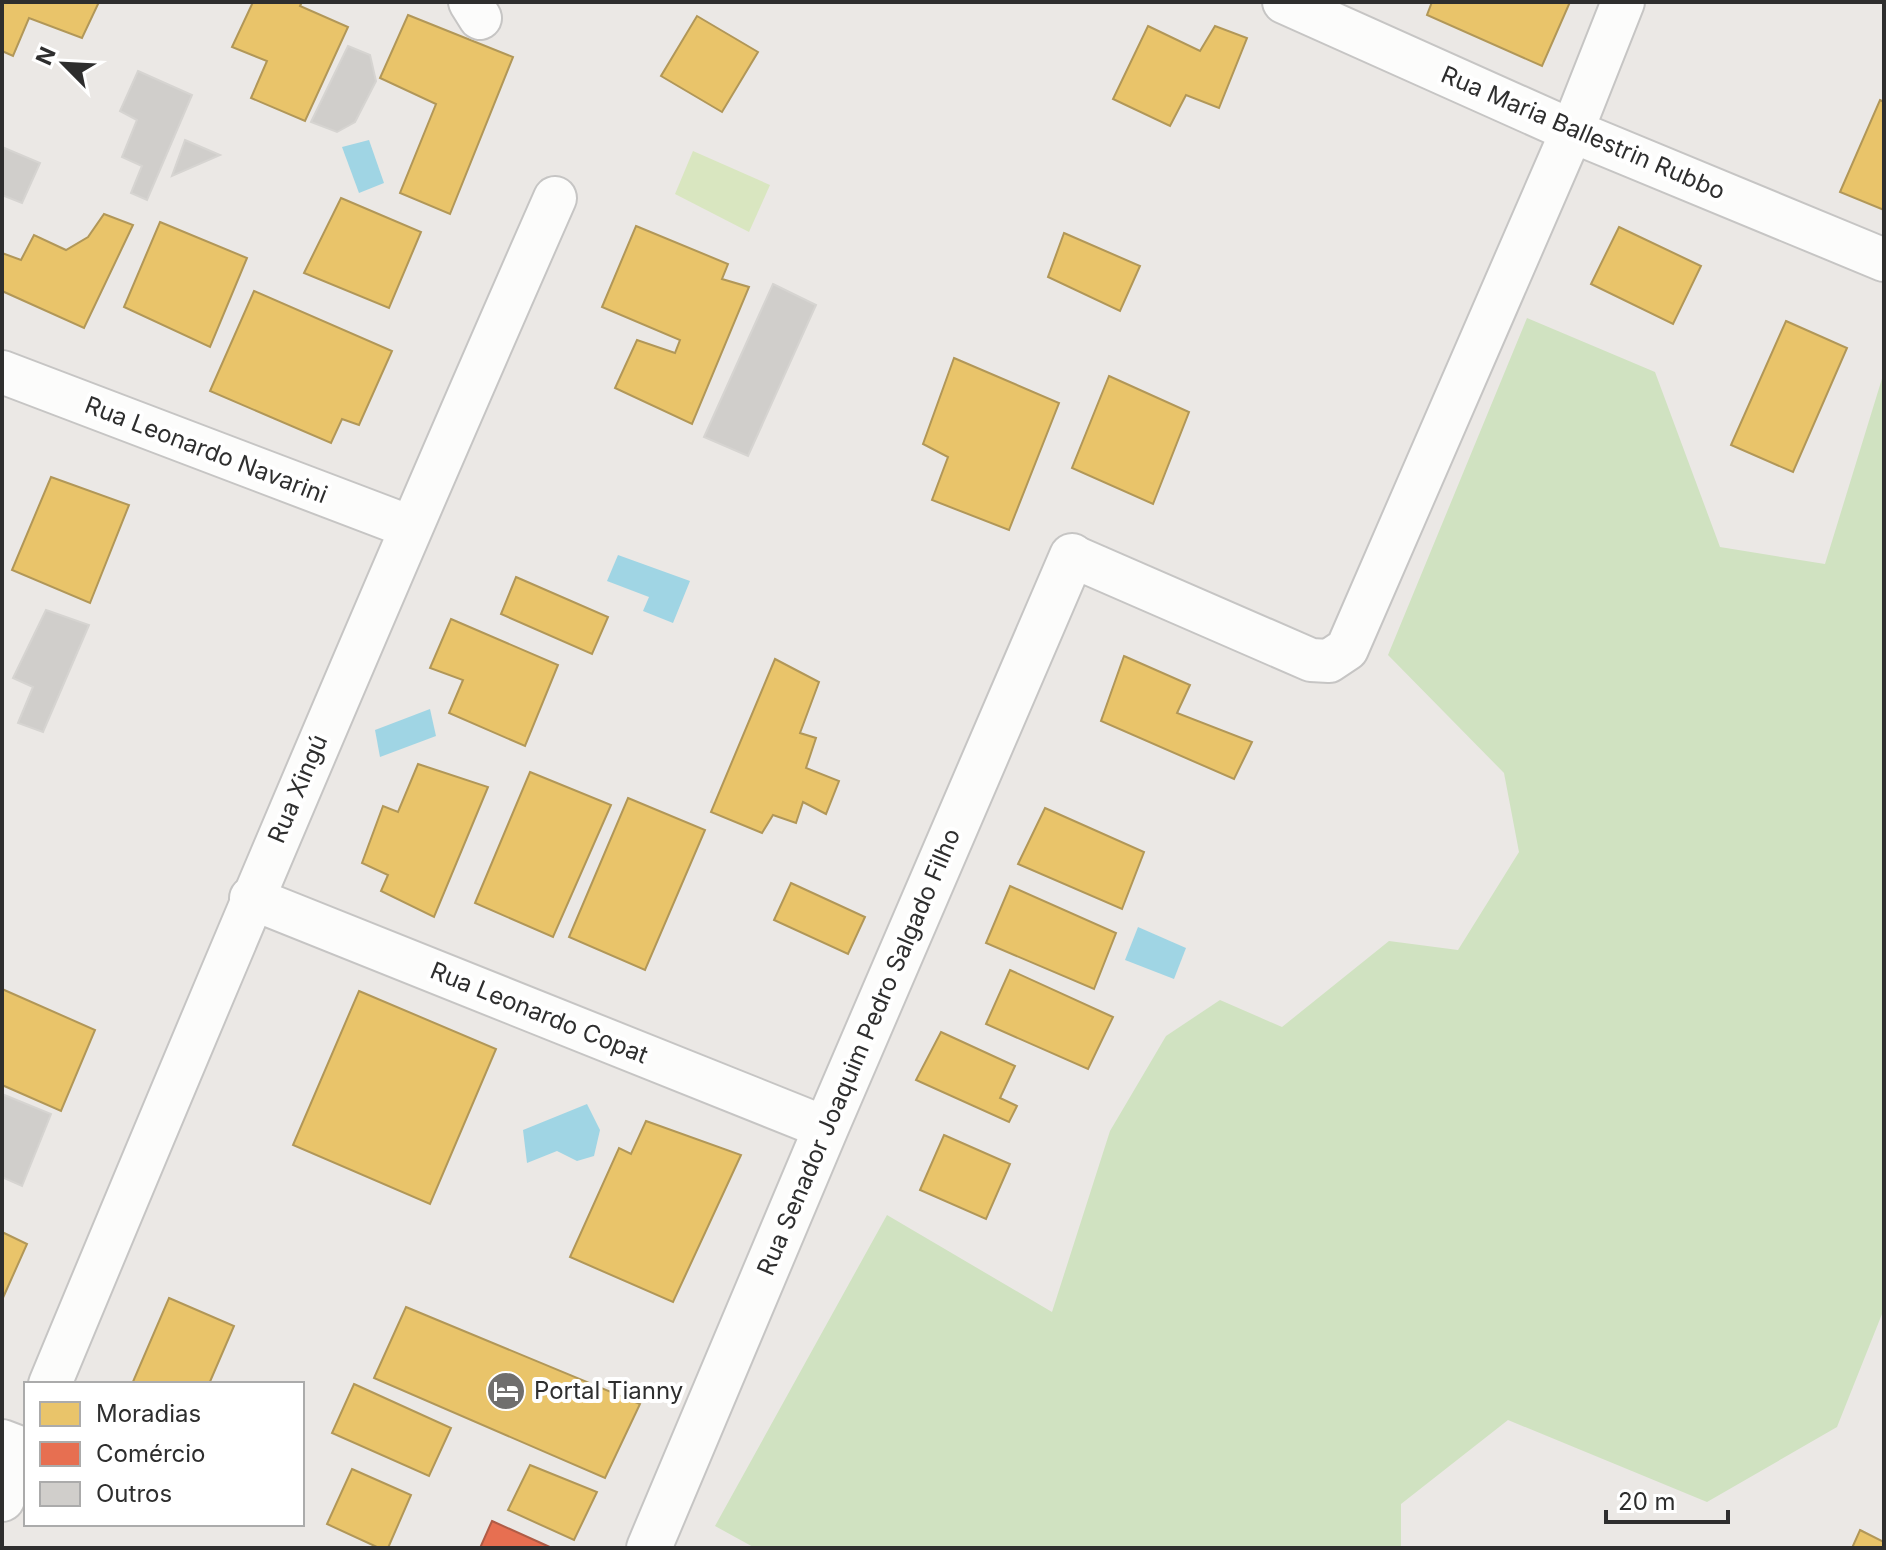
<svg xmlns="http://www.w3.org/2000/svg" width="1886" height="1550" font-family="Inter,sans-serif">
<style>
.green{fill:#d0e2c1}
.pitch{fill:#d9e6c0}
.water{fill:#a0d5e4}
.homes{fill:#e9c46a;stroke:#b19758;stroke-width:2}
.shops{fill:#e76f51;stroke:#b05c46;stroke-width:2}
.building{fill:#d0cecb;stroke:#d6d4d1;stroke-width:2}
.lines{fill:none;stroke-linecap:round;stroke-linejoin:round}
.minor-casing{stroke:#c6c5c4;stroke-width:46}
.tertiary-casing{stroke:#c6c5c4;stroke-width:48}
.secondary-casing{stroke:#c6c5c4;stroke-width:48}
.minor{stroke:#fcfcfb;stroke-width:42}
.tertiary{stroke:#fcfcfb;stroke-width:44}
.secondary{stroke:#fcfcfb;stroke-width:44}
.labels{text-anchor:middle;stroke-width:8;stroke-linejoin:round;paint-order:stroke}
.street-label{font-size:24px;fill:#2e2e2e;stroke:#fff}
.poi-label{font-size:24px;fill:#2e2e2e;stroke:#fff;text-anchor:start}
</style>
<rect width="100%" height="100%" fill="#ebe8e5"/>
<polygon class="green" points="1527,318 1655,372 1720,547 1825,564 1884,372 1884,1309 1837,1427 1707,1502 1508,1420 1401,1504 1401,1548 755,1548 715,1526 887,1215 1052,1312 1110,1131 1166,1036 1220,1000 1282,1027 1389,941 1458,950 1519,852 1504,773 1388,655"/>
<polygon class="pitch" points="693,151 770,185 749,232 675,194"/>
<g class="water">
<polygon points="369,140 384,183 359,193 342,147"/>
<polygon points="618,555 690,581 673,623 643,611 649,597 607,581"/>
<polygon points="430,709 436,736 380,757 375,730"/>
<polygon points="1138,927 1186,948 1174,979 1125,960"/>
<polygon points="587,1104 600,1130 594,1156 577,1161 557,1151 527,1163 523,1130"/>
</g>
<g class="homes">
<polygon points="2,2 99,2 82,38 29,18 13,56 2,51"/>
<polygon points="253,2 302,2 300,6 348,27 305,121 251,98 267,61 232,47"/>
<polygon points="1432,2 1570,2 1542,66 1427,15"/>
<polygon points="408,15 513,57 450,214 400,193 436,104 380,78"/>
<polygon points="697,16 758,52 722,112 661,76"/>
<polygon points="1148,26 1200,51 1215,26 1247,38 1219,108 1186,95 1170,126 1113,99"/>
<polygon points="1880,100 1884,102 1884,210 1840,192"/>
<polygon points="341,198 421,232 389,308 304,273"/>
<polygon points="104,214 133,225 84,328 2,291 2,253 21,260 34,235 66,250 88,237"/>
<polygon points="160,222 247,258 210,347 124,307"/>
<polygon points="636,226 728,264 722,279 749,287 692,424 615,388 637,340 675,353 680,340 602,307"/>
<polygon points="1619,227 1701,266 1673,324 1591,284"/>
<polygon points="1064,233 1140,266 1120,311 1048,277"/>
<polygon points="254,291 392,351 359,425 342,419 331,443 210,391"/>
<polygon points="1786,321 1847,348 1793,472 1731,445"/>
<polygon points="954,358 1059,403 1009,530 932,500 948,457 923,444"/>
<polygon points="1109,376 1189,412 1153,504 1072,468"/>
<polygon points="51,477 129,505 90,603 12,570"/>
<polygon points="516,577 608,617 592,654 501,614"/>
<polygon points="451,619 558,665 525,746 449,713 463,680 430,668"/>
<polygon points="1124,656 1190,685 1177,713 1252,742 1234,779 1101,721"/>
<polygon points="775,659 819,682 800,733 816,738 806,768 839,781 826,814 803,802 796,823 773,815 762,833 711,812"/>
<polygon points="418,764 488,787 434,917 381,891 388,875 362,863 383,806 398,812"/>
<polygon points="530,772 611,805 553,937 475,903"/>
<polygon points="628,798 705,830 645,970 569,937"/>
<polygon points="1045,808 1144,852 1122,909 1018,864"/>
<polygon points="791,883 865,917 848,954 774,920"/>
<polygon points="1010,886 1116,933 1094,989 986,943"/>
<polygon points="1010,970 1113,1017 1088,1069 986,1024"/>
<polygon points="2,989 95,1030 61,1111 2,1085"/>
<polygon points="359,991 496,1049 430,1204 293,1145"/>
<polygon points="941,1032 1015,1066 1000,1098 1017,1106 1009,1122 916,1080"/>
<polygon points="646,1121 741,1155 673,1302 570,1257 619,1148 631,1154"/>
<polygon points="944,1135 1010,1164 986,1219 920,1190"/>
<polygon points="2,1232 27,1244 2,1300"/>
<polygon points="169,1298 234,1326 209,1384 132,1384"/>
<polygon points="406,1307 640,1404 605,1478 374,1378"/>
<polygon points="354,1384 451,1428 429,1476 332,1433"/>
<polygon points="530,1465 597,1492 574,1540 508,1510"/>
<polygon points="352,1469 411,1495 388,1548 379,1548 327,1524"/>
<polygon points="1860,1530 1884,1542 1884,1548 1852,1548"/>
</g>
<polygon class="shops" points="492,1521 552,1548 480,1548"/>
<g class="building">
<polygon points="348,46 370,55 376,81 355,122 337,132 311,122"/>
<polygon points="138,71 192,95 147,200 131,193 142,166 122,157 137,120 120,111"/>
<polygon points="185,140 220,155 172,176"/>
<polygon points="2,147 40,163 22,203 2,195"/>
<polygon points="773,284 816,305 748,456 704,437"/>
<polygon points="46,610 89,625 43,732 18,723 33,687 13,678"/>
<polygon points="2,1094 51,1114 22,1186 2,1177"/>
</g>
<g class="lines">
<defs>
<g id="minor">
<polyline points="470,2 480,18"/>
<polyline points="1284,2 1572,131 1884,260"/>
<polyline points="2,372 410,527"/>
<polyline points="1072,556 1311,660 1329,661 1347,649 1572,131 1623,2"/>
<polyline points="251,898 826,1128"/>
<path d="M50,1384C215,987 382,591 555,198"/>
</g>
<polyline id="tertiary" points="649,1548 826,1128 1072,556"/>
<polyline id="secondary" points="2,1442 23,1450 2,1499"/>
</defs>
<use href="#minor" class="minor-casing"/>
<use href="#tertiary" class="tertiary-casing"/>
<use href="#secondary" class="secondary-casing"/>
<use href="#minor" class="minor"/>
<use href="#tertiary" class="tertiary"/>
<use href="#secondary" class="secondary"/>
</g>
<defs>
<symbol id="hotel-disc" viewBox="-11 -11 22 22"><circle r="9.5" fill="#706f6e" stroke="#fff"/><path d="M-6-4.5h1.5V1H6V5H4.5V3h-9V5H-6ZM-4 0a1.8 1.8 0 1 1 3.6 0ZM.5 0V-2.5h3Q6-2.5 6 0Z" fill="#fff"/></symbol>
</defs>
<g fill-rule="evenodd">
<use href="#hotel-disc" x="484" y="1369" width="44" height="44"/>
</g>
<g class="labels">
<g class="street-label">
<text transform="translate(1583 133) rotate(23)" y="8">Rua Maria Ballestrin Rubbo</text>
<text transform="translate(206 450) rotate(21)" y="8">Rua Leonardo Navarini</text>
<text transform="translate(298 789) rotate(-67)" y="8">Rua Xingú</text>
<text transform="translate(539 1013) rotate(22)" y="8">Rua Leonardo Copat</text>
<text transform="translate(859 1052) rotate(-67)" y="8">Rua Senador Joaquim Pedro Salgado Filho</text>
</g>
<g class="poi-label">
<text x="534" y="1399">Portal Tianny</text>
</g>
</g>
<rect width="1886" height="1550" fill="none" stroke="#2e2e2e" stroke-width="8"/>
<rect x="24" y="1382" width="280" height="144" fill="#ffffff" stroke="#ababab" stroke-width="2"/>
<rect x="40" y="1402" width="40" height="24" fill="#e9c46a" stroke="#ababab" stroke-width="2"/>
<text x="96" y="1422" font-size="24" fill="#2e2e2e">Moradias</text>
<rect x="40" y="1442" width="40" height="24" fill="#e76f51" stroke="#ababab" stroke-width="2"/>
<text x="96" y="1462" font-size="24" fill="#2e2e2e">Comércio</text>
<rect x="40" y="1482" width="40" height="24" fill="#d0cecb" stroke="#ababab" stroke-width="2"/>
<text x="96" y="1502" font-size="24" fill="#2e2e2e">Outros</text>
<g transform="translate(64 64) rotate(294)" stroke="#ffffff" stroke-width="6" paint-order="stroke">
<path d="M0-6L14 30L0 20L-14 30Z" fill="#2e2e2e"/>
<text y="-12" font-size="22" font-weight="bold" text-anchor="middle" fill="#2e2e2e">N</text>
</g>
<path d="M1606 1510v12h122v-12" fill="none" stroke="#2e2e2e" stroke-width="4"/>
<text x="1618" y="1510" font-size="24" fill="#2e2e2e" stroke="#ffffff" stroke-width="6" paint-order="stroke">20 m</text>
</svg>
